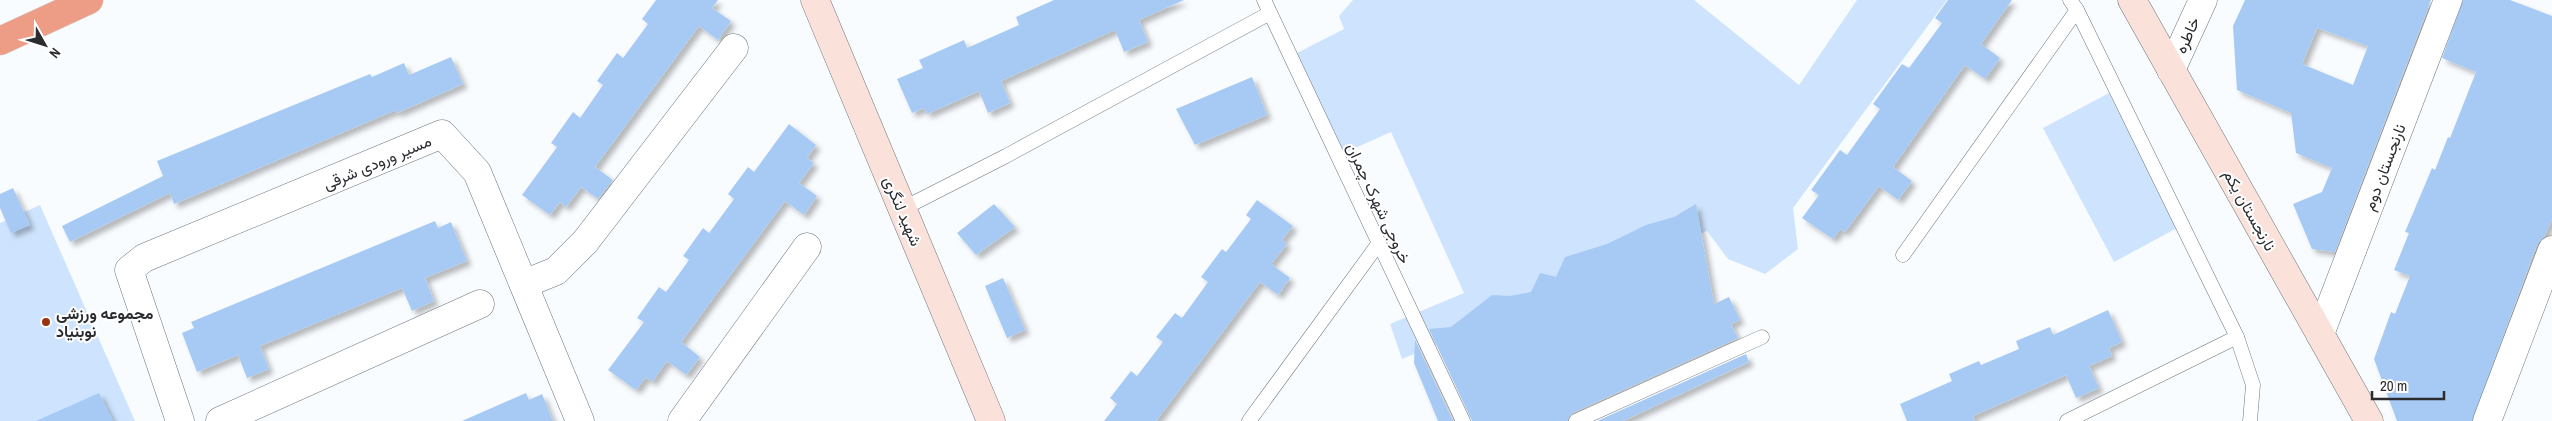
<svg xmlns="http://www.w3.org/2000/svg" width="2552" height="421" font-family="'Archivo Narrow',Vazirmatn,sans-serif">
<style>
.green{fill:#cee4fe}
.building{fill:#a7caf5;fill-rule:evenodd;filter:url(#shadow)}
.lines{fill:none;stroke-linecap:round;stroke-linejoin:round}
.lane-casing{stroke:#6e747b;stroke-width:15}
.street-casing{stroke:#6e747b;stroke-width:29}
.secondary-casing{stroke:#6e747b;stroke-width:29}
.highway-casing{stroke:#d9d9da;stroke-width:29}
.lane{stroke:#fff;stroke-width:14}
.street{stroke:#fff;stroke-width:28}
.secondary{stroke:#fae2db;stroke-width:28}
.highway{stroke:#ed9d86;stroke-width:28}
.poi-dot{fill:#9a3310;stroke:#fff;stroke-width:2}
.labels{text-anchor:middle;stroke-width:4;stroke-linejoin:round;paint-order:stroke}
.street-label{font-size:16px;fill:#2a2c30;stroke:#fff}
.poi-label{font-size:16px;font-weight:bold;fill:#2a2c30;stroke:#fff;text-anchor:start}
</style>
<defs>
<filter id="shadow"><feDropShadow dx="4.5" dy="4.5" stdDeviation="2.5" flood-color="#0004"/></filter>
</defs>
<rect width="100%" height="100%" fill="#f9fcff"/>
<g class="green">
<polygon points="1353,0 1694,0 1799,85 1857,0 1947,0 1793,208 1798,249 1765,274 1728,259 1707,231 1402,359 1390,324 1464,293 1391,132 1344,153 1295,54 1344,29 1339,16"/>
<polygon points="2109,93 2179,227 2114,262 2043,128"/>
<polygon points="40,205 135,421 0,421 0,223"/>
</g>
<g class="building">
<polygon points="656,0 718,0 712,8 731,21 718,40 699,26 595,167 613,180 598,199 581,187 566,207 560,202 550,215 522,195 557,147 551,143 573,112 580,118 603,85 597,81 617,53 623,58 648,24 642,19"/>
<polygon points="1054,0 1184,0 1139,20 1148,42 1124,52 1115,30 1001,81 1010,103 988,113 979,91 927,114 924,108 912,113 897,79 923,68 919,60 964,40 967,48 1019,25 1016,17"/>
<polygon points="1948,0 2012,0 1981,44 2000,58 1985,79 1965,65 1893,167 1912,181 1898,200 1879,186 1845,232 1840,229 1833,239 1802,218 1819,195 1811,190 1840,150 1847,155 1880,109 1873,104 1902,64 1909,68 1942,23 1935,18"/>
<path d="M2245,0H2431L2335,252L2312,249L2293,204L2322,192L2332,168L2296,153L2291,113L2237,90L2233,26ZM2317,28L2368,46L2353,85L2302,64Z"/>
<polygon points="2463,0 2510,0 2552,16 2552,219 2544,237 2537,244 2472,421 2397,421 2374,359 2391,312 2395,314 2410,276 2394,270 2409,233 2405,232 2432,168 2435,170 2448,137 2450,138 2476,72 2442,58"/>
<polygon points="451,57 463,84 397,113 396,110 174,204 170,193 70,242 62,226 163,176 157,161 370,74 372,77 404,63 409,75"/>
<polygon points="1252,77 1267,115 1195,145 1176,109"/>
<polygon points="789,124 816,145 807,158 814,163 799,183 817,196 804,215 785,201 681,342 700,357 686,375 667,361 652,382 646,377 636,390 608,370 644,322 637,318 659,287 666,292 689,260 683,256 703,228 709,233 734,199 728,194 748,167 754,172"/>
<polygon points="13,188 30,225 11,233 0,208 0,194"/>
<polygon points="1257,200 1293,226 1282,240 1287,244 1271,264 1290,278 1278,295 1260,282 1156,421 1104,421 1117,404 1110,398 1131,371 1137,376 1163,342 1156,337 1175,313 1182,318 1208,282 1201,277 1222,249 1226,252 1251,219 1246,215"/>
<polygon points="994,204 1015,227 976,255 957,233"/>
<polygon points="1696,204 1714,304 1729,297 1740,320 1731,324 1738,338 1572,413 1567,421 1472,421 1429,329 1451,327 1492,295 1510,296 1531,292 1540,273 1556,277 1565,257 1607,244 1646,225 1674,217"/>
<polygon points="435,221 438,228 451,222 467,261 425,278 434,301 412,311 402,288 260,346 269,369 247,378 238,355 197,372 182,333 194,328 191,322"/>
<polygon points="1003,278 1025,330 1007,338 985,286"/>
<polygon points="2108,310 2122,342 2109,348 2112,356 2089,366 2099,388 2076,398 2066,375 1973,416 1975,421 1907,421 1900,404 1952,381 1949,374 1979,361 1981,365 2019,349 2016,341 2050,327 2053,335"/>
<polygon points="1415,340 1453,421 1438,421 1414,363"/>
<polygon points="1746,354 1749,362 1623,421 1597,421"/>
<polygon points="99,393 113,421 36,421"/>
<polygon points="526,393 529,400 542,394 553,421 462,421"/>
</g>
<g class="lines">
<defs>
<g id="lane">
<polyline points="1264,0 1463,421"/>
<polyline points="2070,0 2077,10 2237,337 2253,385 2250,421"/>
<polyline points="902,209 1006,156 1270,13"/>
<polyline points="1903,255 2077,10"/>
<polyline points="1249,421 1379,243"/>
<polyline points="1576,421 1762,337"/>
<polyline points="2067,421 2237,337"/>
</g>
<g id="street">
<polyline points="2171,70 2203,0"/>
<polyline points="524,284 556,271 585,242 734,48"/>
<polyline points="2320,334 2448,0"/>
<polyline points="180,421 129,270 144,258 442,134 477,172 580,421"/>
<polyline points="220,421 480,304"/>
<polyline points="682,421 807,247"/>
<polyline points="2487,421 2552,250"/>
</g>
<g id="secondary">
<polyline points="815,0 991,421"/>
<polyline points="2132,0 2369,421"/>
</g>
<polyline id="highway" points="0,41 89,0"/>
</defs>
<use href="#lane" class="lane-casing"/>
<use href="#street" class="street-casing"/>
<use href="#secondary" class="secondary-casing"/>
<use href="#highway" class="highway-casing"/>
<use href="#lane" class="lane"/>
<use href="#street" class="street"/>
<use href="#secondary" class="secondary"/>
<use href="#highway" class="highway"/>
</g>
<circle class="poi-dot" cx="46" cy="322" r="5"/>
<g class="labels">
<g class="street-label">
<text transform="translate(2187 35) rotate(-66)" y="6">خاطره</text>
<text transform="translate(377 162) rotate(-23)" y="6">مسیر ورودی شرقی</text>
<text transform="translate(2384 167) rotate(-69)" y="6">نارنجستان دوم</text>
<text transform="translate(1379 203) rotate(65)" y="6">خروجی شهرک چمران</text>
<text transform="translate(2250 210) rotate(61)" y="6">نارنجستان یکم</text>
<text transform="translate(903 211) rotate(67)" y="6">شهید لنگری</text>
</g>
<g class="poi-label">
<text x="56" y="319">مجموعه ورزشی<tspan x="56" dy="18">نوبنیاد</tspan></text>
</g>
</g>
<g transform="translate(45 45) rotate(129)" stroke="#ffffff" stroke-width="4" paint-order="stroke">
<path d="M0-4L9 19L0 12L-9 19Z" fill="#2a2c30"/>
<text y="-8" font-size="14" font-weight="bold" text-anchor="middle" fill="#2a2c30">N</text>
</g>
<path d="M2372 391v8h72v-8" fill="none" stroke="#2a2c30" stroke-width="2.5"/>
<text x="2380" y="391" font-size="15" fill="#2a2c30" stroke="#ffffff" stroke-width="4" paint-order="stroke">20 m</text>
</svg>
